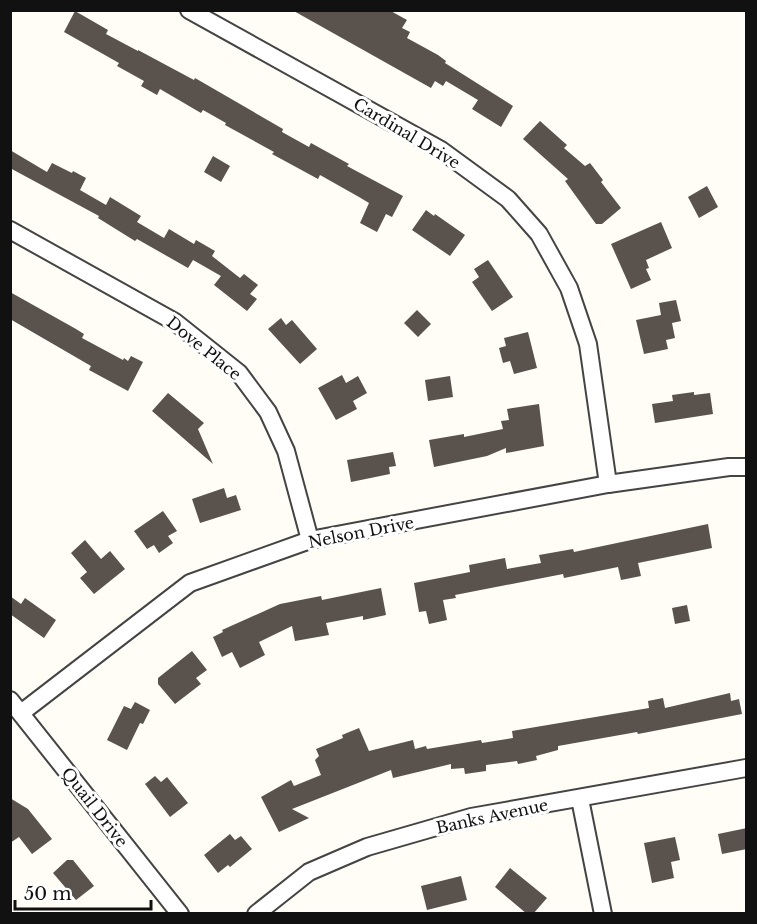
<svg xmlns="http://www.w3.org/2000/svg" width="757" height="924" font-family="'Libre Baskerville',serif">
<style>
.building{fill:#5a524d}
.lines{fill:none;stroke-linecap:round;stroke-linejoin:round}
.street-casing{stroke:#444;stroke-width:20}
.street{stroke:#fff;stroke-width:16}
.labels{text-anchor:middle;stroke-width:6;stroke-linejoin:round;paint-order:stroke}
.street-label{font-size:16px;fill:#111;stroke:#fff}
</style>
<rect width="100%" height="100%" fill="#fffdf5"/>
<g class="building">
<polygon points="292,10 389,10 407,20 402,28 410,32 407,38 438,55 446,61 445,63 513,106 501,127 472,109 478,100 446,81 443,86 435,81 431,88"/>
<polygon points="75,11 108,30 106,34 138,51 138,50 194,80 195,78 283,129 282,132 309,147 311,143 349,164 347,166 403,196 392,217 386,214 377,232 360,223 369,203 359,197 320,175 318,179 272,154 274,152 225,125 226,123 203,110 201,113 160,89 157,95 141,86 144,81 117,66 119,63 64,32"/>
<polygon points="540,121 567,145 564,148 585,166 590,163 603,180 601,182 621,208 602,224 596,224 565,181 568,179 523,139"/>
<polygon points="10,150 47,172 52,163 72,173 73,171 86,178 80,190 106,205 110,197 141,216 137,222 164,238 169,229 194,244 196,240 215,251 212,256 240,278 244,274 258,285 250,294 257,299 247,311 214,285 221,276 193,260 188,268 137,239 135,241 98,218 99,216 10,168"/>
<polygon points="213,156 230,166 221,182 204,172"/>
<polygon points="707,186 718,207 699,218 688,197"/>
<polygon points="426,210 434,216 435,214 465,235 450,256 412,230"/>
<polygon points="661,222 672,248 646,260 649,268 646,269 651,280 631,289 611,244"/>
<polygon points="488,260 513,297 492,311 472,282 479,277 474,269"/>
<polygon points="10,292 76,329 84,334 82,338 123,360 124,358 128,361 131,356 143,362 128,391 89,370 91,366 10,319"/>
<polygon points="676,300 681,321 672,323 675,338 666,340 668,349 644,354 636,320 661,315 659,303"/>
<polygon points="417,310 431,324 418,337 404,323"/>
<polygon points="281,318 286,325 292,320 317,349 300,364 268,329"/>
<polygon points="528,332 537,368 514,374 510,361 503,363 499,348 506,346 504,338"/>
<polygon points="342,375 346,383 358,376 367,393 353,401 357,409 336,420 318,388"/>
<polygon points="450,376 453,397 428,401 425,380"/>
<polygon points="694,392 694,395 710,393 713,414 655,423 652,404 673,401 672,395"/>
<polygon points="168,393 204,423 198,429 213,464 152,411"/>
<polygon points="539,404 544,446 506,453 506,448 487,456 434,467 429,440 464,434 464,437 503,429 501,421 509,420 507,409"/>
<polygon points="393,452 396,466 389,467 390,474 351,482 347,460"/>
<polygon points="224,488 227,498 236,495 241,510 200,523 192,499"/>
<polygon points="163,511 177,531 168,536 173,543 159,553 154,545 147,549 134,531"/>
<polygon points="708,524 712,548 638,563 641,576 621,580 618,567 564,578 563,574 455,595 456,598 443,600 447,620 429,624 426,611 419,612 414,583 470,572 469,565 505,558 507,569 541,563 539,555 573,549 574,552"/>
<polygon points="85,540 101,559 110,551 125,569 94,594 80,578 87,572 71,553"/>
<polygon points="381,588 386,615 363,620 363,616 326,623 329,635 295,641 292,626 259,642 265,655 240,668 232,652 222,657 213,637 223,632 222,630 280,604 321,596 322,600"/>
<polygon points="10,596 21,604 25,598 56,620 44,638 10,614"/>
<polygon points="687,605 690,621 675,624 672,608"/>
<polygon points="192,651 207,670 196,678 201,684 175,704 158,684 158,678"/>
<polygon points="730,693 731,701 739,699 742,714 638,734 637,732 558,746 558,750 536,756 537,760 518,764 517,761 486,765 486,771 465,774 464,768 451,769 451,764 393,778 391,770 292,809 309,818 279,832 261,797 291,780 294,786 321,775 315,760 319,756 316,749 343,738 342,735 359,728 369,751 413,740 415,749 426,746 427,749 481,740 482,743 513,738 512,731 649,708 648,701 663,698 665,708"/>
<polygon points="135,702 150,710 143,724 140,723 127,750 107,740 124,706 131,709"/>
<polygon points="155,776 161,782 167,777 188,803 170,817 145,784"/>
<polygon points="10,798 28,809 52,839 32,854 19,837 10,843"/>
<polygon points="747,828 747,849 722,854 718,834"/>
<polygon points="230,834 235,840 241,836 252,849 230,867 228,865 218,873 204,855"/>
<polygon points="675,837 680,860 671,862 674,878 652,883 644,843"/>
<polygon points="67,860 73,860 94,886 76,900 53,873"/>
<polygon points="510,868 547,898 533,914 527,914 495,887"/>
<polygon points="461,876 467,900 427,910 421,886"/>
</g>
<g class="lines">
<defs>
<g id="street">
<polyline points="189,10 441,150 508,199 539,234 569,288 588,344 608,484"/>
<polyline points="10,230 175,322 239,373 268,412 286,451 310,540"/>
<polyline points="10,700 180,914"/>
<polyline points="21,713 190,583 310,540 608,484 729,467 746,467"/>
<polyline points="580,799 603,914"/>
<polyline points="256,914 309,872 367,847 471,817 746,768"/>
</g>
</defs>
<use href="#street" class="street-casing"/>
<use href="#street" class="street"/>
</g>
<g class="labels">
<g class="street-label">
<text transform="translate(407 133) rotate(31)" y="6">Cardinal Drive</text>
<text transform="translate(204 348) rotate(39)" y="6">Dove Place</text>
<text transform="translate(361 532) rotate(-11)" y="6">Nelson Drive</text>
<text transform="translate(95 807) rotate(52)" y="6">Quail Drive</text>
<text transform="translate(492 816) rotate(-12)" y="6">Banks Avenue</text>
</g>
</g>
<rect width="757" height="924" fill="none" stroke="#111111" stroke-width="24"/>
<path d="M15 900v9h136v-9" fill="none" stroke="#111111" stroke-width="3"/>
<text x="24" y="900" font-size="18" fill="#111111" stroke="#ffffff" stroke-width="4.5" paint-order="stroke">50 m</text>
</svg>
